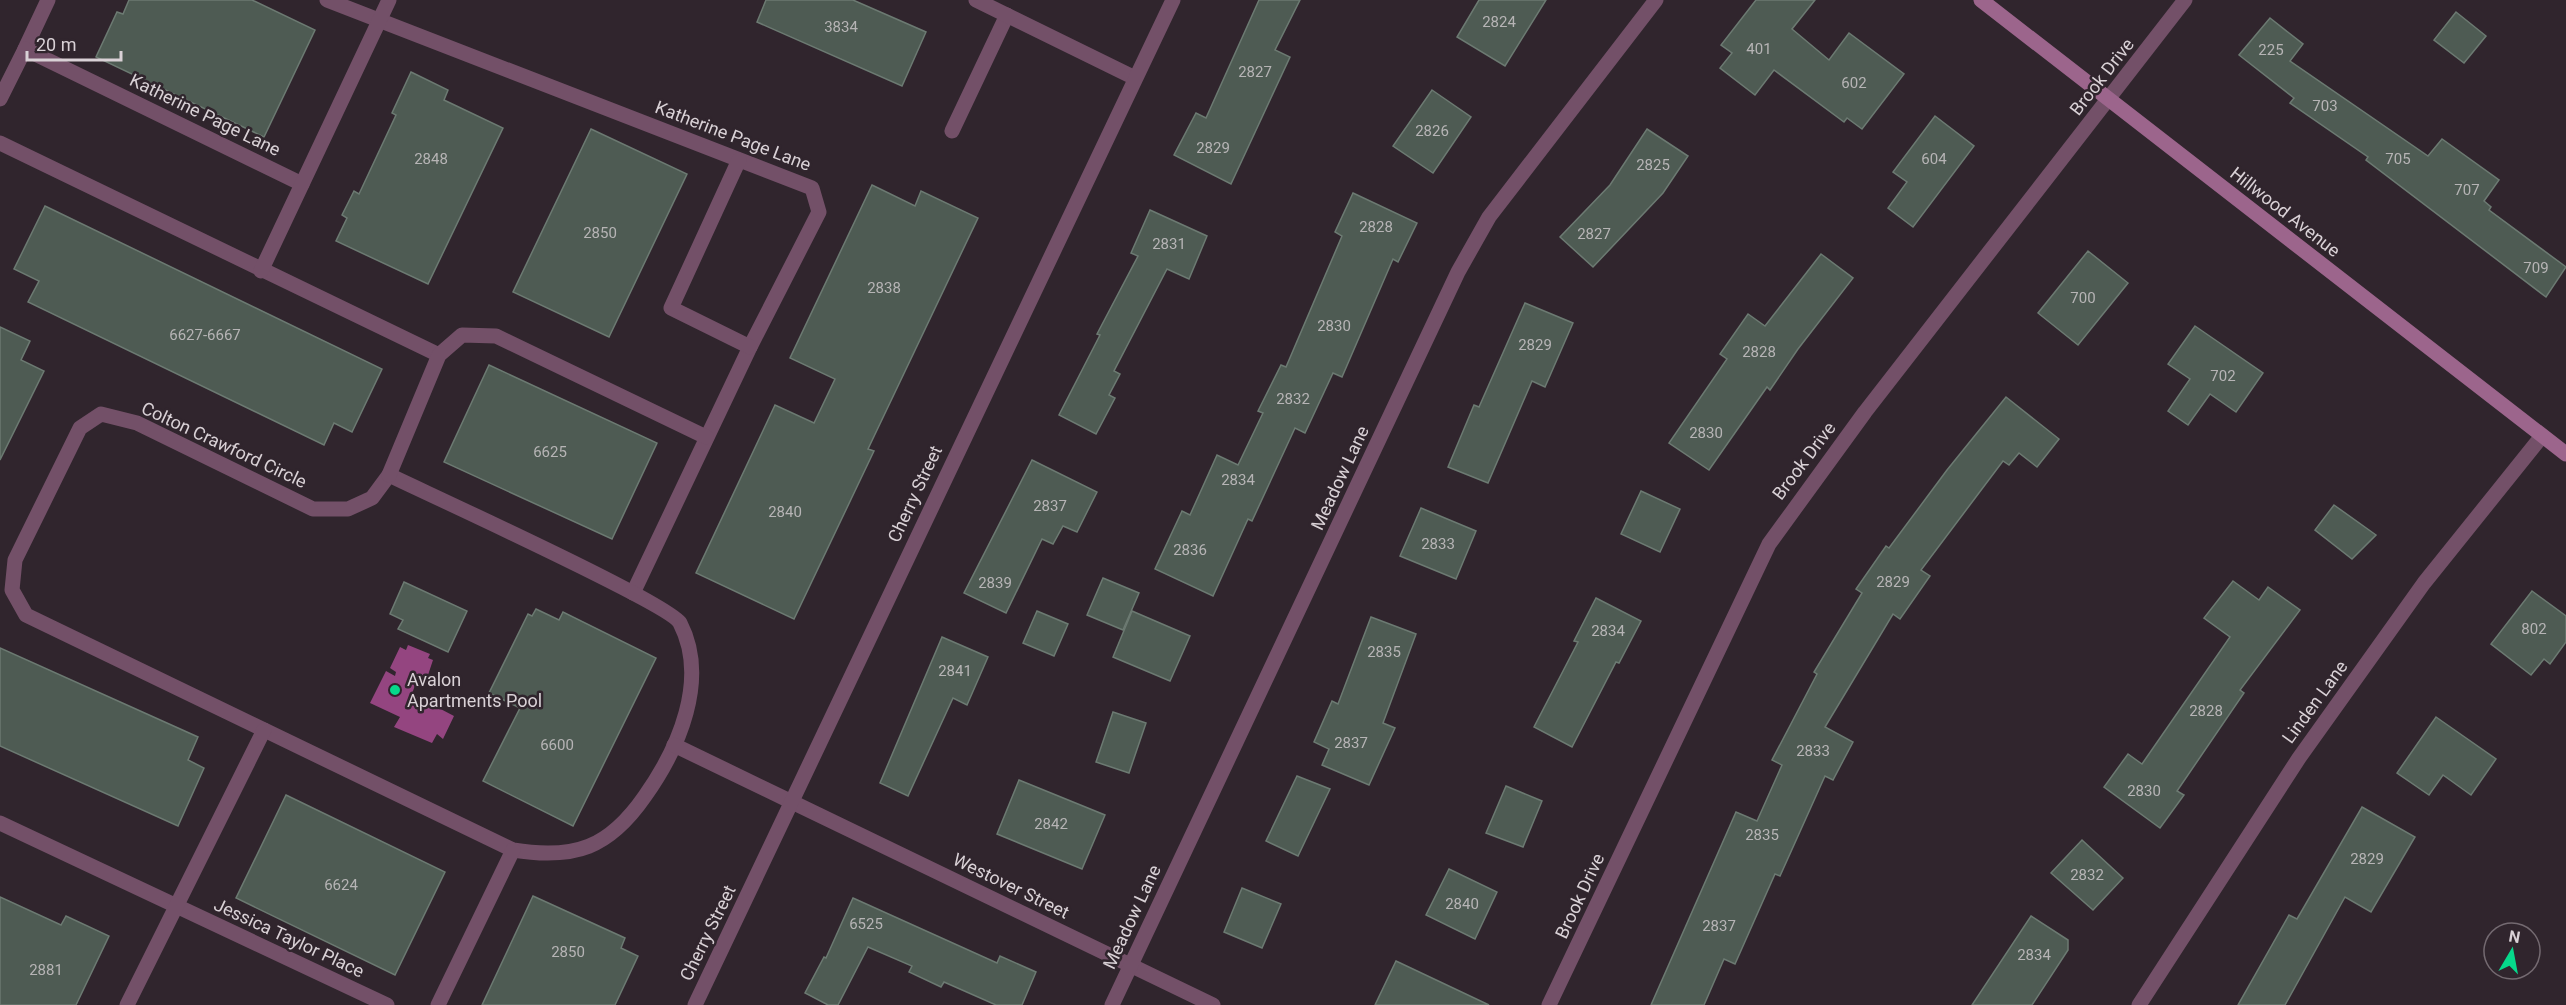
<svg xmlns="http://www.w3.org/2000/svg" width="2566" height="1005" font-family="Roboto,sans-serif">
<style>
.water{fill:#944580}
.building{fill:#4e5b53;stroke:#6c7a72;stroke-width:1.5}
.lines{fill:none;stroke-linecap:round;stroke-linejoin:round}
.service{stroke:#735068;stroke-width:15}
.minor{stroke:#735068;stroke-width:15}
.tertiary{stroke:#735068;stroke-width:15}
.secondary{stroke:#9c658c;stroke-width:15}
.poi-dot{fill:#06d98b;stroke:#30252d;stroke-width:2}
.labels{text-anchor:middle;stroke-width:5;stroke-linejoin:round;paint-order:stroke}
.number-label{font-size:15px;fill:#b6b4b5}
.street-label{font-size:18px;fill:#d9d1d6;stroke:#30252d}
.poi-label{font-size:18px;fill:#d9d1d6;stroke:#30252d;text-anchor:start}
</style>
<rect width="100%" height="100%" fill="#30252d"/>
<polygon class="water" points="408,645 430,654 428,658 433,660 424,687 416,682 412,694 454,716 443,739 437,734 432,743 394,727 400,717 370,703 386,671 395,676 396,672 390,668 400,647 406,650"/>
<g class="building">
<polygon points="129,0 252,0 315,30 264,137 96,57 117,12 123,14"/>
<polygon points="766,0 853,0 926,32 902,86 757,22"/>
<polygon points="1259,0 1300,0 1275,50 1290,57 1231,184 1174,155 1196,113 1206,118"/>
<polygon points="1479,0 1546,0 1505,66 1457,37"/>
<polygon points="1756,0 1815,0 1792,29 1829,60 1849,33 1904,74 1862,129 1847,118 1844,122 1774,70 1755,95 1720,68 1732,53 1721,45"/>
<polygon points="2456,12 2486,36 2464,63 2434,40"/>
<polygon points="2270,18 2303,44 2290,61 2428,156 2442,139 2499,180 2484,201 2491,207 2489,210 2566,267 2546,297 2366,160 2368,157 2290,103 2294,98 2239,55"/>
<polygon points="411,72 448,90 444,100 503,128 428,284 336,241 347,218 342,215 354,191 359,194 396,115 392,113"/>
<polygon points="1432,90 1471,117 1433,173 1393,146"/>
<polygon points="1935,116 1974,146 1913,227 1888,208 1907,182 1893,172"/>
<polygon points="591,129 687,174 609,337 513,292"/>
<polygon points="1647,129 1688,156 1663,193 1593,267 1560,237 1610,185"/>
<polygon points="872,185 915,206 921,191 978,218 868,449 874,451 794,619 696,573 775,405 814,423 835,379 790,358"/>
<polygon points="1353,193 1417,223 1398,262 1393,259 1342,377 1333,373 1305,433 1295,428 1252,521 1248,519 1213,596 1155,569 1182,511 1190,515 1217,455 1238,465 1263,413 1258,411 1281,365 1286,367 1342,236 1335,232"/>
<polygon points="45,206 382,369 352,432 334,423 324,445 28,302 39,281 14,269"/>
<polygon points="1150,210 1207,236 1189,279 1167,269 1114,371 1120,374 1109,395 1115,398 1096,434 1059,415 1100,335 1097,334 1138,256 1131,253"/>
<polygon points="2088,251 2128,283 2078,345 2038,313"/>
<polygon points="1821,254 1853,278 1798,349 1770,390 1767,387 1709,470 1669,443 1727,359 1720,354 1748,314 1765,326"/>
<polygon points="1525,303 1573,323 1545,387 1532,381 1488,483 1448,467 1474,405 1479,407"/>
<polygon points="2195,326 2263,373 2236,412 2210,394 2188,425 2168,411 2190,379 2168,364"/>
<polygon points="0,327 30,341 21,360 44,371 0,460"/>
<polygon points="489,365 657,443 612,539 444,462"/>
<polygon points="2006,397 2059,439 2037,467 2019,453 2009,465 2003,461 1921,570 1930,576 1900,619 1893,614 1825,727 1853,742 1833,780 1825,776 1780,876 1775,874 1735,964 1724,959 1704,1005 1651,1005 1736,812 1757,821 1782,765 1772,760 1817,674 1814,672 1862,593 1856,589 1886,546 1889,548 1947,470"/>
<polygon points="1032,460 1097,492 1077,532 1063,526 1053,544 1042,539 1006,613 964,593"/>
<polygon points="1641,491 1680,509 1660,552 1621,534"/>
<polygon points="2334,505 2376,535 2352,559 2315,530"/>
<polygon points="1421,508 1476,531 1456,579 1400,556"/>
<polygon points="1103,578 1139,593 1123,630 1087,615"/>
<polygon points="2233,581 2259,600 2268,587 2300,610 2240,690 2244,693 2177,791 2184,795 2160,828 2104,787 2128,754 2142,764 2230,637 2204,618"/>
<polygon points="404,582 467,611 448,652 398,629 403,620 390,614"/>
<polygon points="2532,591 2566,616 2566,642 2550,664 2544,659 2531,675 2491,644"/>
<polygon points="1596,598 1641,621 1619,663 1616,662 1572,747 1534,727 1578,642 1574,641"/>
<polygon points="536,609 559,620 563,612 656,658 573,826 483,781 520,708 489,693 528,614 532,616"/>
<polygon points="1037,611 1068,624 1054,656 1023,643"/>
<polygon points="1132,611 1190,636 1170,681 1113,657"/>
<polygon points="1371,617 1416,634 1383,723 1395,728 1369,785 1322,765 1329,749 1314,742 1332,701 1338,704"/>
<polygon points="942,637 988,657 967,705 953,698 908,796 880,783"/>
<polygon points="0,648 198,737 188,760 204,768 178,826 0,746"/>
<polygon points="1113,712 1146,723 1129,773 1096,762"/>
<polygon points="2436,717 2496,759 2471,795 2443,775 2429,795 2397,773"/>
<polygon points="1297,776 1330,789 1298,856 1266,841"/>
<polygon points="1019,780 1105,815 1082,869 997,834"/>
<polygon points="1506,786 1542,801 1523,847 1486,833"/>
<polygon points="286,795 445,872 395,975 236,898"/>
<polygon points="2362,807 2415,837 2371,912 2345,897 2285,1005 2238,1005 2289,915 2297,919"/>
<polygon points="2082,840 2123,878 2093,910 2051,873"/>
<polygon points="1449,869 1497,892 1475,939 1426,915"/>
<polygon points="1242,888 1281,904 1262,948 1224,932"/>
<polygon points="533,896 625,938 621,948 638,956 615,1005 482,1005"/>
<polygon points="0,897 61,925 66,916 109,936 76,1005 0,1005"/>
<polygon points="853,898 997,963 1000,956 1036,972 1022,1005 996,1005 944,982 941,987 909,972 912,966 868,947 838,1005 828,1005 805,993 824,957 826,958"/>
<polygon points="2031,916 2068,940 2068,950 2032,1005 1972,1005"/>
<polygon points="1396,961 1489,1005 1375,1005"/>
</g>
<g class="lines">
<g class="service">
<polyline points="48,0 25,49 302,184"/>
<polyline points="327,0 812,188 819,212 750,347 633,593"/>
<polyline points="0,99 25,49"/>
<polyline points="952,131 1007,15"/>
<polyline points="0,143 439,355"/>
<polyline points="739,160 671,308 750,347"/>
<polyline points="261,271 389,0"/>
<path d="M101,414L137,423L313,509H348L372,498L389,475C426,493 670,604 680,623C709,679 679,748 645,796C609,848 575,860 513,850L26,615L12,590L15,560L80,428Z"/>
<polyline points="389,475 439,355 462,335 496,336 706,437"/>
<polyline points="674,745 792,802"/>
<polyline points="0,823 387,1005"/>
<polyline points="127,1005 264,730"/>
<polyline points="438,1005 513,850"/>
</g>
<g class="minor">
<polyline points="976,0 1135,78"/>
<polyline points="792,802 1213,1005"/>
<polyline points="1112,1005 1458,272 1489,217 1656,0"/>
<polyline points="1549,1005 1769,544 1865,412 2185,0"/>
<polyline points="2139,1005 2299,758 2424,583 2542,436"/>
</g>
<polyline class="tertiary" points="695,1005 1173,0"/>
<polyline class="secondary" points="1981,0 2566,454"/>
</g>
<circle class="poi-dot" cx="395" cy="690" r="6"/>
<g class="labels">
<g class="number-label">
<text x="1499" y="27">2824</text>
<text x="841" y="32">3834</text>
<text x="1759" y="54">401</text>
<text x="2271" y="55">225</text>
<text x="1255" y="77">2827</text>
<text x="1854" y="88">602</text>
<text x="2325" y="111">703</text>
<text x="1432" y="136">2826</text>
<text x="1213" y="153">2829</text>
<text x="431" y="164">2848</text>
<text x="1934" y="164">604</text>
<text x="2398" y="164">705</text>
<text x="1653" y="170">2825</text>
<text x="2467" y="195">707</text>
<text x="1376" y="232">2828</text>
<text x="600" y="238">2850</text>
<text x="1594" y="239">2827</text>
<text x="1169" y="249">2831</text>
<text x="2536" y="273">709</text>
<text x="884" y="293">2838</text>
<text x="2083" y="303">700</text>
<text x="1334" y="331">2830</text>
<text x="205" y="340">6627-6667</text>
<text x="1535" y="350">2829</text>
<text x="1759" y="357">2828</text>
<text x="2223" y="381">702</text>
<text x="1293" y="404">2832</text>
<text x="1706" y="438">2830</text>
<text x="550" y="457">6625</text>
<text x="1238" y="485">2834</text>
<text x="1050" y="511">2837</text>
<text x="785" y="517">2840</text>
<text x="1438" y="549">2833</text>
<text x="1190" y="555">2836</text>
<text x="1893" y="587">2829</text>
<text x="995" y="588">2839</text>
<text x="2534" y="634">802</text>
<text x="1608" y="636">2834</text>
<text x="1384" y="657">2835</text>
<text x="955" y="676">2841</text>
<text x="2206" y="716">2828</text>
<text x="1351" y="748">2837</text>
<text x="557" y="750">6600</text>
<text x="1813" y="756">2833</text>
<text x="2144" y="796">2830</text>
<text x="1051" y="829">2842</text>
<text x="1762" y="840">2835</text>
<text x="2367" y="864">2829</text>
<text x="2087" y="880">2832</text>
<text x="341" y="890">6624</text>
<text x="1462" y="909">2840</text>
<text x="866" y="929">6525</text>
<text x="1719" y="931">2837</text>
<text x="568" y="957">2850</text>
<text x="2034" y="960">2834</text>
<text x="46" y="975">2881</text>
</g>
<g class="street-label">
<text transform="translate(2102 77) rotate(-52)" y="6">Brook Drive</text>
<text transform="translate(205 115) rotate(26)" y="6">Katherine Page Lane</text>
<text transform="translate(733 136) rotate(21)" y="6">Katherine Page Lane</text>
<text transform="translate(2285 212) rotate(38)" y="6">Hillwood Avenue</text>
<text transform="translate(224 445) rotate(25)" y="6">Colton Crawford Circle</text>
<text transform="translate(1804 461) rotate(-53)" y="6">Brook Drive</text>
<text transform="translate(1340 478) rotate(-65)" y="6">Meadow Lane</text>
<text transform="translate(915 494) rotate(-65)" y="6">Cherry Street</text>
<text transform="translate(2315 702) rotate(-54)" y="6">Linden Lane</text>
<text transform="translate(1011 886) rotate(26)" y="6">Westover Street</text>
<text transform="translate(1580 896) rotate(-65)" y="6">Brook Drive</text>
<text transform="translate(1132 917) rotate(-65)" y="6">Meadow Lane</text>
<text transform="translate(708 933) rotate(-64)" y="6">Cherry Street</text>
<text transform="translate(289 938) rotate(25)" y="6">Jessica Taylor Place</text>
</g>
<g class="poi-label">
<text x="407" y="686">Avalon<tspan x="407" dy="21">Apartments Pool</tspan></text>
</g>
</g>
<g transform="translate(2512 951) rotate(10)"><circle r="28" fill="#30252d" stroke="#746a71" stroke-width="1.5"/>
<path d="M0-4.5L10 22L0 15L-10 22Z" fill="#06d98b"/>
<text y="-9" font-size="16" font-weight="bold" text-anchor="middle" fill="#d9d1d6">N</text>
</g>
<path d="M27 51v9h94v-9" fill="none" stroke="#d9d1d6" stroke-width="3"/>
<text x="36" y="51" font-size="18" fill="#d9d1d6" stroke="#30252d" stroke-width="4.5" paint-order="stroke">20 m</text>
</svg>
